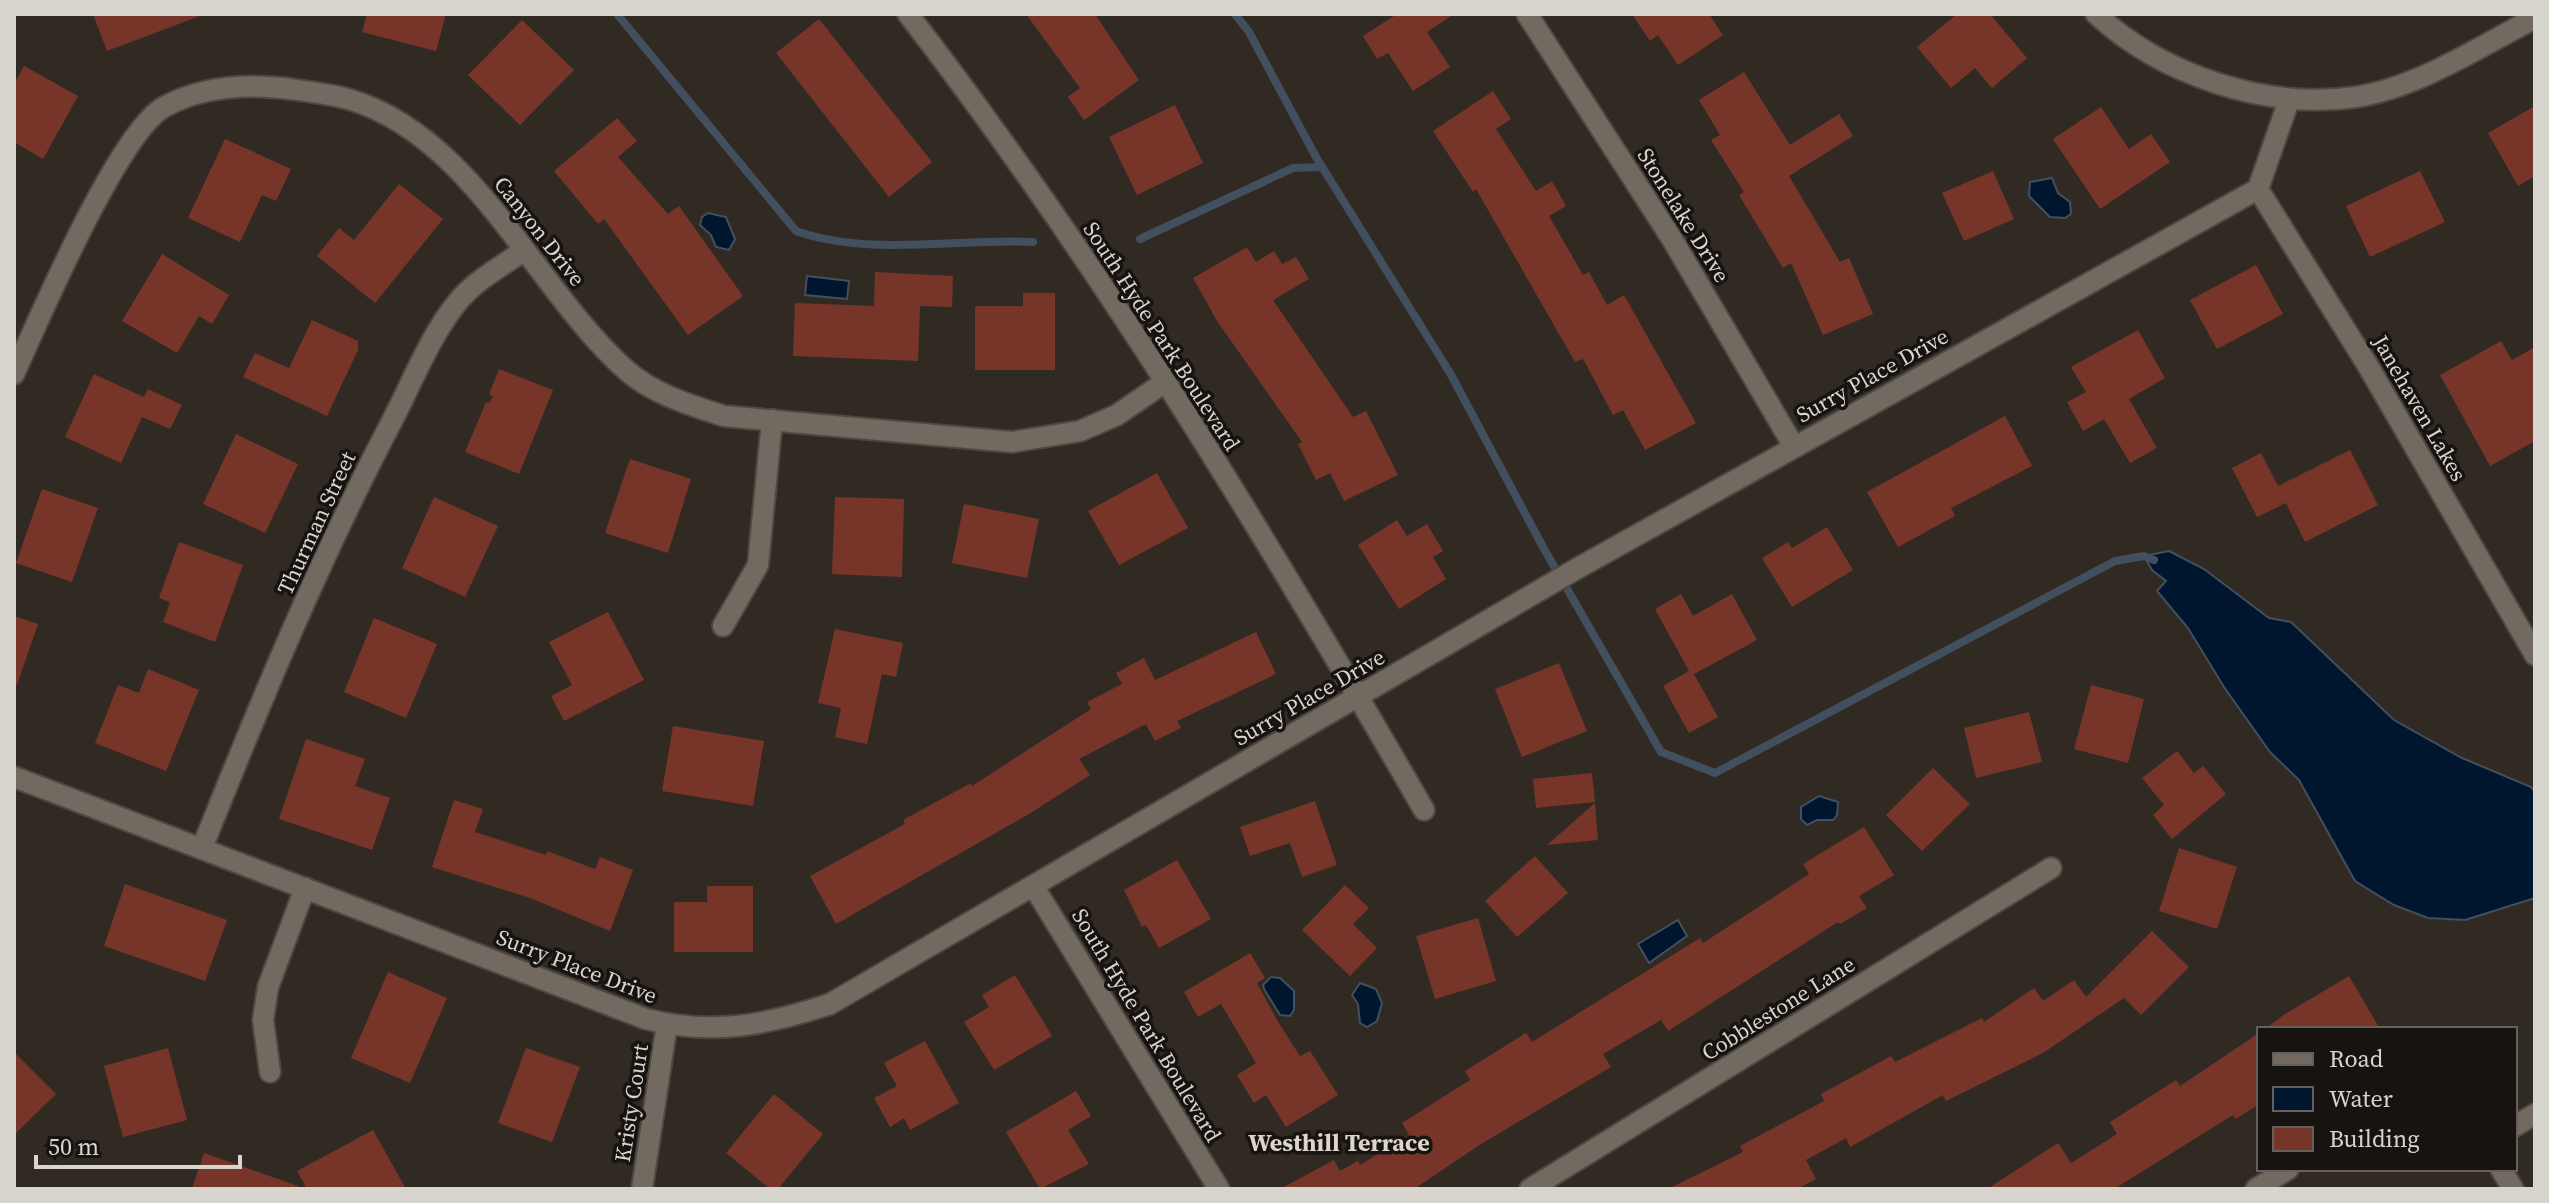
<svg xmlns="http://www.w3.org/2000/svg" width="2549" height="1203" font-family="'Source Serif 4',serif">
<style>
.water{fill:#00162e;stroke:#414f5e;stroke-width:2}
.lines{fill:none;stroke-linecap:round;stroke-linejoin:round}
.stream{stroke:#414f5e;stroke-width:8}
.building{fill:#77352a}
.minor-casing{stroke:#4e4842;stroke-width:24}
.minor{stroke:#726960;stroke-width:20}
.labels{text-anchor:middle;stroke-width:7;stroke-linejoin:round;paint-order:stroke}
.street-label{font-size:22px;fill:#d8d4ce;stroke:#161310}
.neighbourhood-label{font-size:24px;font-weight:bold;fill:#ded5ca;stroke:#161310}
</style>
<rect width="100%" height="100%" fill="#312a22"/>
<g class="water">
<polygon points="2052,178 2058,193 2070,202 2071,214 2065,218 2050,217 2029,196 2030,182"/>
<polygon points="708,213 726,217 735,239 729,250 716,247 711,235 700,225 702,217"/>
<polygon points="807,276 849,281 847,299 805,295"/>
<polygon points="2169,551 2204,569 2269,618 2291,622 2394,720 2462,758 2531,787 2535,792 2535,898 2465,920 2428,918 2394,905 2355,881 2299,780 2270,752 2224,687 2188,628 2157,591 2166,581 2152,570 2144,556"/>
<polygon points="1819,796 1838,802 1837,815 1833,820 1817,820 1807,825 1801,819 1801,807"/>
<polygon points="1678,920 1687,936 1649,963 1638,944"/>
<polygon points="1271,977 1280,978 1294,991 1294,1010 1290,1016 1280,1015 1264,989 1263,985"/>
<polygon points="1360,983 1376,989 1382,1003 1377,1021 1367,1027 1360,1023 1358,1004 1352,995"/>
</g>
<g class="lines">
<g class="stream">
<path d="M617,14L796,231C870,257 956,238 1033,242"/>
<polyline points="1235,14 1249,32 1316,157 1450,373 1543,547 1661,752 1715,773 2115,561 2144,556 2154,560"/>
<polyline points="1140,239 1293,168 1322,167"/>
</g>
</g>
<g class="building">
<polygon points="93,14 200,14 200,16 107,51"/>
<polygon points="367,14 446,14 436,51 362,32"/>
<polygon points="1026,14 1095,14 1139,80 1084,120 1068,97 1080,88"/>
<polygon points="1397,14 1454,14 1427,32 1450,67 1413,91 1388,53 1377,59 1363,36"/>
<polygon points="1632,14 1709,14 1723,35 1678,65 1658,35 1650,41"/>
<polygon points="1957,14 1990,14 2027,58 1992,88 1975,68 1951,88 1917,47"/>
<polygon points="819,19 932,162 889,197 776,53"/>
<polygon points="522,20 574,70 520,125 468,75"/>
<polygon points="24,66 78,96 43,159 14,142 14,84"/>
<polygon points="1744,72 1790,145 1839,114 1853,136 1789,176 1840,262 1849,258 1873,314 1823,335 1791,263 1783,268 1739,195 1744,192 1711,140 1720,135 1699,100"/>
<polygon points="1493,91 1511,119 1496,129 1536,191 1552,181 1566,206 1549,216 1583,275 1589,272 1607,305 1624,295 1696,423 1645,450 1623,410 1613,415 1583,359 1575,362 1476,189 1473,192 1433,131"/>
<polygon points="1175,105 1203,163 1137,195 1109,137"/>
<polygon points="2535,106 2535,176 2518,186 2488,133"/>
<polygon points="2101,107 2129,149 2151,134 2170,162 2100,209 2053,139"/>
<polygon points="617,118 637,141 618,157 668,214 679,206 743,296 688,335 604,219 598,224 554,171"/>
<polygon points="225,139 291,169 276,201 262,195 240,242 188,218"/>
<polygon points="1993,171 2014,219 1964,241 1942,193"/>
<polygon points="2420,171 2445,222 2370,257 2346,206"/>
<polygon points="399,184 443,219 375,303 317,256 339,228 354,240"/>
<polygon points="1247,247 1256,262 1274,251 1282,264 1296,257 1309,279 1273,300 1353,417 1366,411 1398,475 1344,501 1330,473 1316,480 1298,444 1302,442 1217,321 1193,278"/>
<polygon points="162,254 229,295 212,324 199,316 177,353 122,321"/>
<polygon points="2256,265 2283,314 2217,349 2190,300"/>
<polygon points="875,272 953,276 952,307 920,306 918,361 793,356 795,303 874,306"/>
<polygon points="1023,293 1055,293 1055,370 975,370 975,306 1023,306"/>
<polygon points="312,320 358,341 358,350 327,416 243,377 255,353 289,368"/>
<polygon points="2138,330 2165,378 2129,399 2157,448 2130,463 2104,419 2083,431 2067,402 2086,392 2071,367"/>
<polygon points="2501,341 2512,360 2535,347 2535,441 2490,466 2440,375"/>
<polygon points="499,369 553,390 519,474 465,452 486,402 489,403 493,397 489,394"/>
<polygon points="94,374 144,397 148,389 182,405 170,429 142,417 121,463 65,437"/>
<polygon points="2005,416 2032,466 1951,508 1955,516 1898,547 1867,492"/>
<polygon points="236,434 298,464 265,533 203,504"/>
<polygon points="2350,450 2378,505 2305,542 2286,503 2257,517 2232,468 2261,453 2278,486"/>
<polygon points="630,459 691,479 668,553 605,533"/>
<polygon points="1157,473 1188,528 1119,565 1088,511"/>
<polygon points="42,489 98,508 72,582 16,563"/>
<polygon points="434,497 498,526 465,597 402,568"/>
<polygon points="835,497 904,499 902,577 832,574"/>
<polygon points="964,504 1039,519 1027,578 952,563"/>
<polygon points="1397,520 1407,536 1427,524 1443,551 1433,557 1446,579 1399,609 1358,545"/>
<polygon points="1827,527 1853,570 1792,607 1762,558 1788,542 1792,548"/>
<polygon points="179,542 243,565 215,642 163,622 170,602 159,598"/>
<polygon points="1681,594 1693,616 1732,594 1757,640 1694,674 1718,717 1689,733 1663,686 1689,671 1655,609"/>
<polygon points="608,612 644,680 564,721 551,696 572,685 549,642"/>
<polygon points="14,616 38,624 17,685 14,684"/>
<polygon points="374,618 437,644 406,718 344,692"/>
<polygon points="835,629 903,643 896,677 882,674 867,744 835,737 841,708 818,703"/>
<polygon points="1256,632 1276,674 1177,721 1181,728 1155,741 1146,724 1079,759 1090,775 1029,814 836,924 810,876 905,824 903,820 971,783 972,786 1091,709 1087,702 1122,684 1116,673 1144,658 1155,680"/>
<polygon points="1559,663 1587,731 1522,757 1495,689"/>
<polygon points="148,669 199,690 166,771 95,743 118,685 139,693"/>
<polygon points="2091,685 2144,699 2128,763 2074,749"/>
<polygon points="2029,712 2042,762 1976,778 1964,728"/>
<polygon points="673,726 764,741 753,806 662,791"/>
<polygon points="306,739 365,759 355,786 390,798 372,850 279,819"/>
<polygon points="2177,751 2194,773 2203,766 2226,794 2172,839 2153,815 2164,805 2142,778"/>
<polygon points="1933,768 1970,804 1922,851 1886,815"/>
<polygon points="1592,773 1595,802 1536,808 1533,779"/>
<polygon points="454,800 483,809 475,832 546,855 547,851 595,869 600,857 633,870 610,931 530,898 432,867"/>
<polygon points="1315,801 1337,865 1302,877 1290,843 1250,856 1240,827"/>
<polygon points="1595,803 1598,840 1547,845"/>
<polygon points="1864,827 1894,875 1859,896 1867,908 1840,924 1838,922 1668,1031 1661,1020 1603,1054 1611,1067 1481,1144 1414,1189 1280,1189 1334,1160 1340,1171 1358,1161 1360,1165 1409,1135 1402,1123 1470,1080 1465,1071 1526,1033 1532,1042 1700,938 1703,943 1809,874 1803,864"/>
<polygon points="2179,848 2237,867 2217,929 2159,911"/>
<polygon points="1535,856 1568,893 1517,937 1485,901"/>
<polygon points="1177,860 1211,919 1159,948 1146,925 1142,927 1124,890"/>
<polygon points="125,884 227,920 205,981 104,946"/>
<polygon points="1345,885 1369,908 1353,924 1377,948 1350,976 1302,930"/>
<polygon points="707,886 753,886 753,952 674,952 674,902 707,902"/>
<polygon points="1478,918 1496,981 1435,999 1416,936"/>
<polygon points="2152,931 2189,967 2141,1015 2124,998 2043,1053 1946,1101 1943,1095 1850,1147 1846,1138 1806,1160 1816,1179 1797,1189 1668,1189 1743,1152 1740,1146 1824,1101 1821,1094 1891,1056 1895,1062 1982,1018 1984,1022 2034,988 2043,1001 2074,980 2086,997"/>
<polygon points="1250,953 1265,978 1257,983 1277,1020 1300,1056 1310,1051 1338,1095 1286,1127 1266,1095 1254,1103 1237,1075 1256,1063 1221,1004 1198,1017 1184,992"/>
<polygon points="388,972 447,998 410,1083 351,1058"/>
<polygon points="1015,975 1052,1036 994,1070 964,1022 989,1007 982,995"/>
<polygon points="2349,976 2380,1029 2265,1029 2285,1014"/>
<polygon points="2259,1033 2259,1104 2236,1119 2233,1115 2114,1189 1987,1189 2058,1143 2071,1163 2117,1134 2110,1122 2176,1080 2180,1086"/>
<polygon points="925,1041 959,1103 910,1130 904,1118 890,1127 874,1098 897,1086 884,1063"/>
<polygon points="168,1048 187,1120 123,1137 104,1066"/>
<polygon points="526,1048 580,1067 552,1142 498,1123"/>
<polygon points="14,1052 56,1094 14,1135"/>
<polygon points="1076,1091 1091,1116 1068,1130 1089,1164 1040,1189 1006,1132"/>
<polygon points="774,1094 823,1134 778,1189 770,1189 726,1153"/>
<polygon points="373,1130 406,1189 307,1189 297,1171"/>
<polygon points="204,1153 298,1186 297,1189 192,1189"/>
</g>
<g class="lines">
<defs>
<g id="minor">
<path d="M908,14C1101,264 1266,536 1424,810"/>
<polyline points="1527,14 1672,239 1793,445"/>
<path d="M2096,14C2162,75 2266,110 2356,97C2419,87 2479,47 2535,18"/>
<polyline points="2258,189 2368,366 2535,655"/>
<path d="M14,374C39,319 118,133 164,107C200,87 243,84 282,88C304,91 327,93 348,99C473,135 534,288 626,370C653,394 690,405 724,416L1012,442L1080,431L1117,415L1165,382"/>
<polyline points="723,626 758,565 772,420"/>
<path d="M14,777L646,1019C712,1036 767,1025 830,1004L1578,568L2258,189L2289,100"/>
<path d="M202,848C260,703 319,560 392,421C412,383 429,338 456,304C473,282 500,267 522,252"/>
<polyline points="1034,887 1219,1189"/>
<polyline points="270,1072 263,1020 268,987 305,888"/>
<polyline points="2515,1126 2535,1114"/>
<polyline points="2501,1169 2513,1189"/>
<polyline points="642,1189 667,1024"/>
<polyline points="1530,1189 2051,868"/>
<polyline points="2256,1189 2288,1169"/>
</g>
</defs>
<use href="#minor" class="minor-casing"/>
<use href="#minor" class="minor"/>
</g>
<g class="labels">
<g class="street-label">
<text transform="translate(1684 215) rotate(58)" y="8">Stonelake Drive</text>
<text transform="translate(540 231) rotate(52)" y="8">Canyon Drive</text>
<text transform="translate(1162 336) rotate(57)" y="8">South Hyde Park Boulevard</text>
<text transform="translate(1872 375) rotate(-29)" y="8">Surry Place Drive</text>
<text transform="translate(2420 408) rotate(60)" y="8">Janehaven Lakes</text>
<text transform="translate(316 523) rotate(-65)" y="8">Thurman Street</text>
<text transform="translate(1309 697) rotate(-30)" y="8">Surry Place Drive</text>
<text transform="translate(577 966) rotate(21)" y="8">Surry Place Drive</text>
<text transform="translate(1778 1008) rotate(-32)" y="8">Cobblestone Lane</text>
<text transform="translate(1147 1025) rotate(59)" y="8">South Hyde Park Boulevard</text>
<text transform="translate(631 1103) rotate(-81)" y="8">Kristy Court</text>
</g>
<g class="neighbourhood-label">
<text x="1339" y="1151">Westhill Terrace</text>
</g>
</g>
<rect width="2549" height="1203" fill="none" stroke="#d8d4ce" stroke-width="32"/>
<rect x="2257" y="1027" width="260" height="144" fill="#161310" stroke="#64605c" stroke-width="2"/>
<rect x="2273" y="1053" width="40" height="12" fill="#726960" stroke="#64605c" stroke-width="2"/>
<text x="2329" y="1067" font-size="24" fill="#d8d4ce">Road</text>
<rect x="2273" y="1087" width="40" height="24" fill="#00162e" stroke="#64605c" stroke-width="2"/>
<text x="2329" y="1107" font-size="24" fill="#d8d4ce">Water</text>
<rect x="2273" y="1127" width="40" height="24" fill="#77352a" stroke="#64605c" stroke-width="2"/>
<text x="2329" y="1147" font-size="24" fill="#d8d4ce">Building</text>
<path d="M36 1155v12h204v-12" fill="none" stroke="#d8d4ce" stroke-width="4"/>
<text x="48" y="1155" font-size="24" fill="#d8d4ce" stroke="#161310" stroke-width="6" paint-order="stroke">50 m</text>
</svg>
